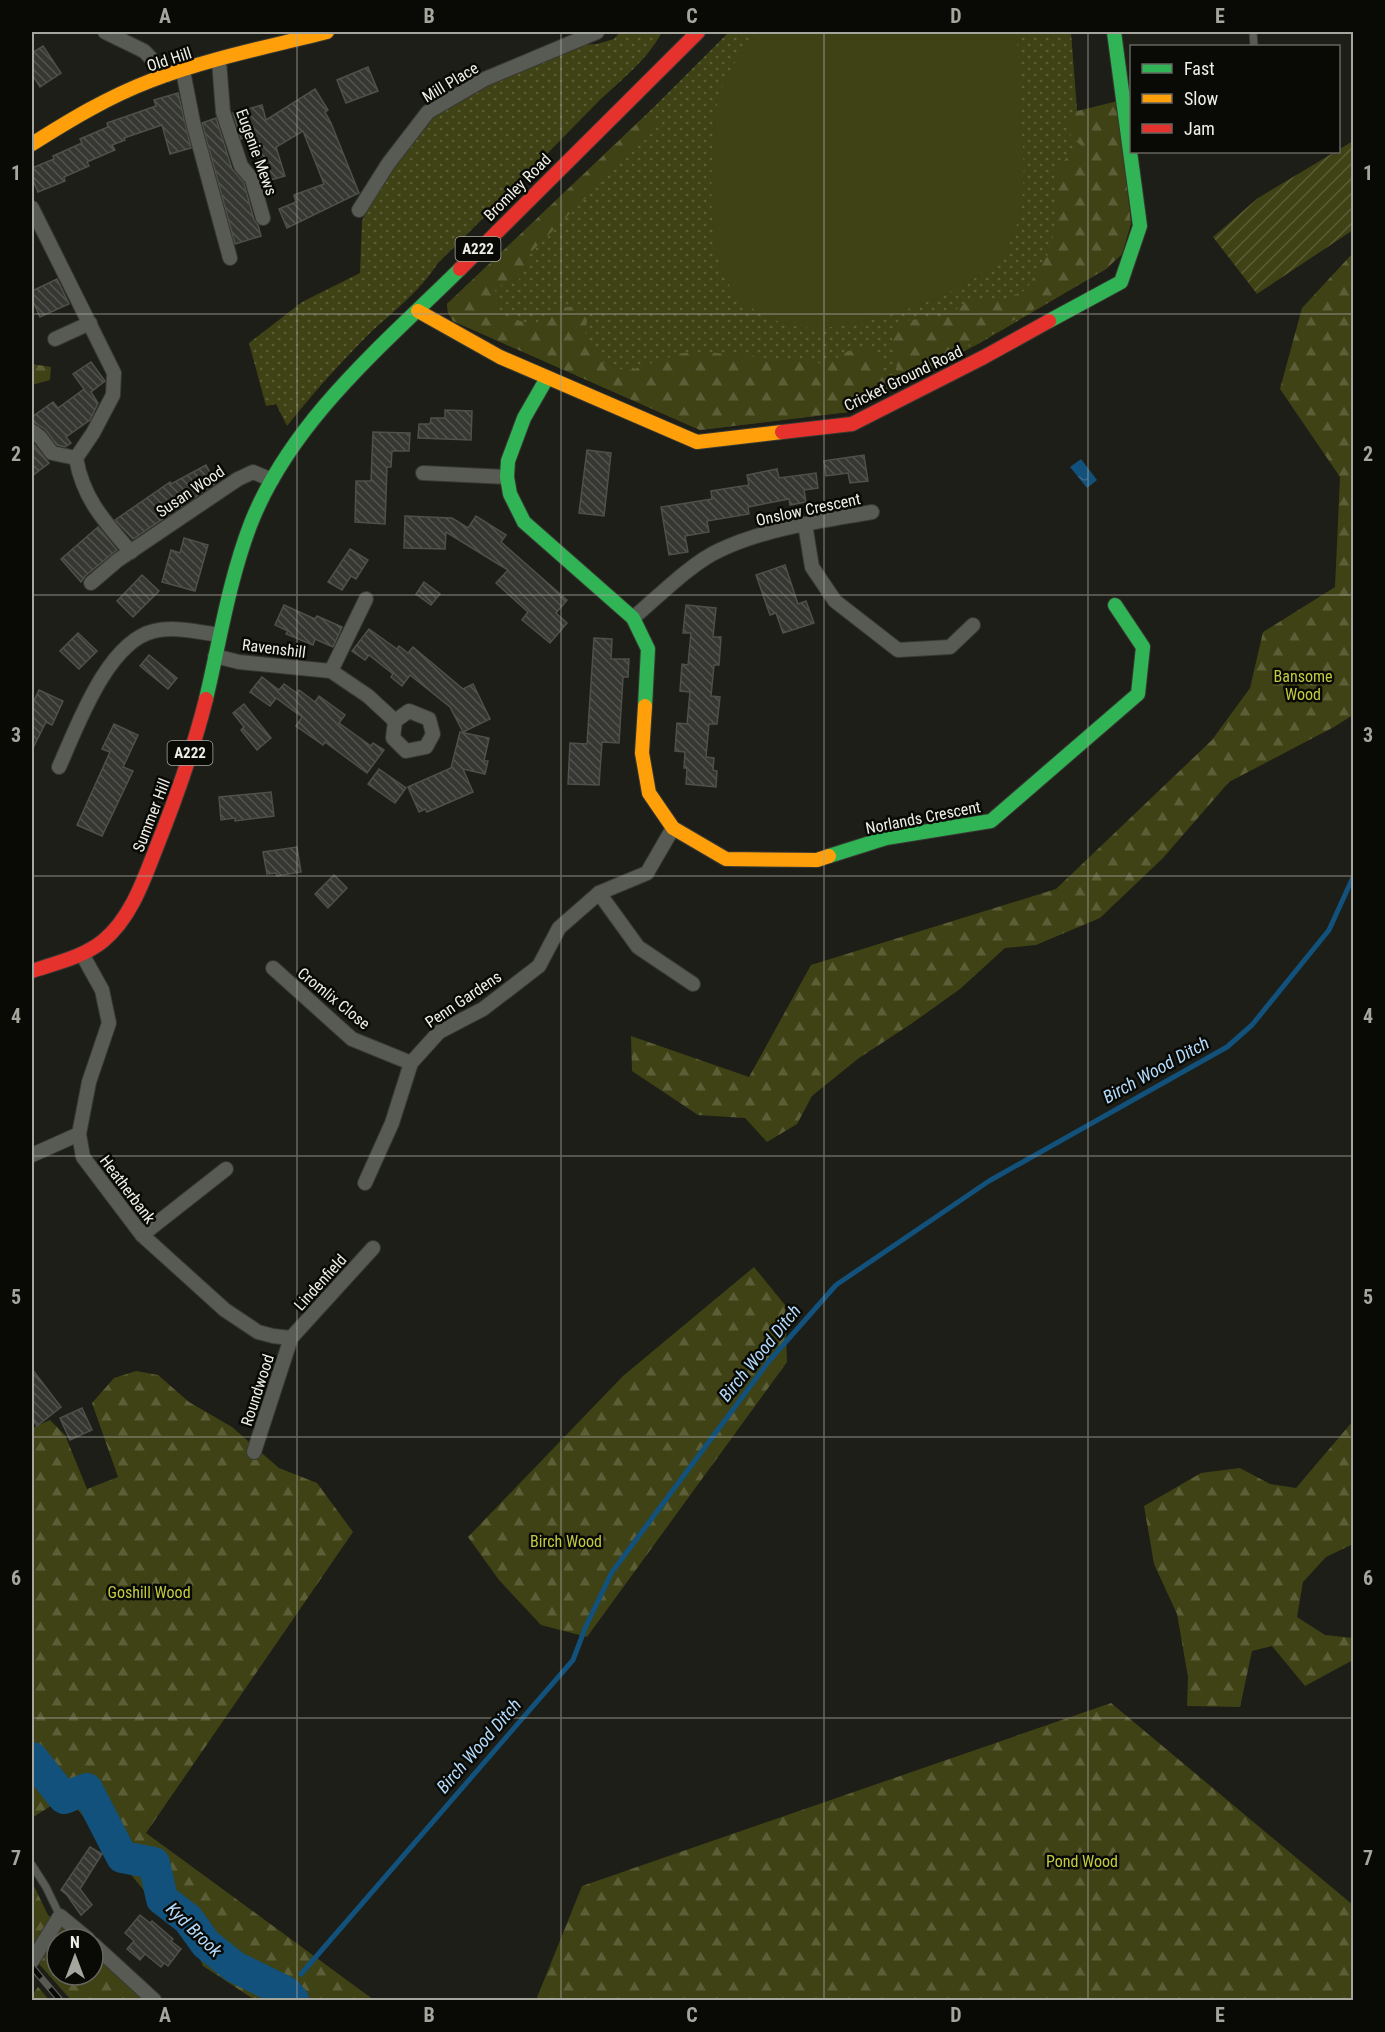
<svg xmlns="http://www.w3.org/2000/svg" width="1385" height="2032" font-family="'Roboto Condensed',sans-serif">
<style>
.grass{fill:url(#grass-dots)}
.forest{fill:url(#forest-firs)}
.garden{fill:url(#garden-furrows)}
.pitch{fill:#3f4214}
.water{fill:url(#water-ripples)}
.lines{fill:none;stroke-linecap:round;stroke-linejoin:round}
.stream{stroke:#11517c;stroke-width:5}
.river{stroke:#11517c;stroke-width:32}
.building{fill:url(#building-back-hatch);stroke:#4e504a;stroke-width:1.5}
.lane-casing{stroke:#393934;stroke-width:9}
.street-casing{stroke:#393934;stroke-width:16}
.fast-casing{stroke:#393934;stroke-width:16}
.slow-casing{stroke:#393934;stroke-width:16}
.jam-casing{stroke:#393934;stroke-width:16}
.lane{stroke:#585a54;stroke-width:7}
.street{stroke:#585a54;stroke-width:14}
.fast{stroke:#30b455;stroke-width:14}
.slow{stroke:#ff9f0a;stroke-width:14}
.jam{stroke:#e5322d;stroke-width:14}
.rail-casing{stroke:#595a54;stroke-width:7}
.rail{stroke:#090a05;stroke-width:4.5;stroke-dasharray:14;stroke-linecap:butt}
.grid{fill:none;stroke:#a5a69e;stroke-width:1.5;stroke-opacity:0.55}
.labels{text-anchor:middle;stroke-width:5;stroke-linejoin:round;paint-order:stroke}
.shield{fill:#090a05;stroke:#a9aaa3;stroke-width:1.5}
.shield-label{font-size:15px;font-weight:bold;fill:#eeefe7}
.street-label{font-size:16px;fill:#eeefe7;stroke:#090a05}
.park-label{font-size:16px;fill:#c3cb40;stroke:#090a05}
.water-label{font-size:18px;font-style:italic;fill:#b3dafc;stroke:#090a05}
.neatline{fill:none;stroke:#a5a69e;stroke-width:2}
.grid-label{font-size:20px;text-anchor:middle;font-weight:bold;fill:#a5a69e}
</style>
<defs>
<pattern id="grass-dots" width="8" height="8" patternUnits="userSpaceOnUse" patternTransform="scale(1.5)"><rect width="8" height="8" fill="#3f4214"/><path d="M2 2h.1M6 6h.1" fill="none" stroke="#5b5e36" stroke-width="1.8" stroke-linecap="round"/></pattern>
<pattern id="forest-firs" width="22" height="20" patternUnits="userSpaceOnUse" patternTransform="scale(1.5)"><rect width="22" height="20" fill="#3f4214"/><path d="M5 1l3.5 6h-7zM16 11l3.5 6h-7z" fill="#5b5e36"/></pattern>
<pattern id="garden-furrows" width="10" height="10" patternUnits="userSpaceOnUse" patternTransform="scale(1.5)"><rect width="10" height="10" fill="#3f4214"/><path d="M-1 1l2-2M0 10L10 0M9 11l2-2" fill="none" stroke="#5b5e36"/></pattern>
<pattern id="water-ripples" width="26" height="14" patternUnits="userSpaceOnUse" patternTransform="scale(1.5)"><rect width="26" height="14" fill="#11517c"/><path d="M2 4q2-2 4 0t4 0M15 11q2-2 4 0t4 0" fill="none" stroke="#346a8f"/></pattern>
<pattern id="building-back-hatch" width="6" height="6" patternUnits="userSpaceOnUse" patternTransform="scale(1.5)"><rect width="6" height="6" fill="#363732"/><path d="M-1 5l2 2M0 0l6 6M5-1l2 2" fill="none" stroke="#535450"/></pattern>
</defs>
<rect width="100%" height="100%" fill="#1d1e17"/>
<g class="grass">
<path d="M620,32H662C645,64 616,83 591,109C540,161 489,213 438,263C420,291 394,311 370,333C341,362 313,393 287,426L276,404L266,406L249,343L302,302L360,273L362,221L391,165L431,115L485,83L576,45L597,44L614,39Z"/>
<polygon points="729,32 1071,32 1077,110 1122,254 1106,269 980,343 848,412 700,430 453,321 448,313 447,304 656,105"/>
</g>
<g class="forest">
<polygon points="1118,101 1131,224 1122,254 1106,269 848,412 700,430 453,321 448,313 447,304 644,117 663,122 528,255 526,268 518,281 507,282 495,289 497,301 495,313 536,326 558,308 578,306 587,319 585,339 607,368 631,370 682,353 707,352 827,364 848,351 871,347 881,362 882,377 898,376 892,337 902,321 928,318 943,319 968,301 1005,299 1026,290 1051,249 1055,223 1057,189 1053,172 1075,149 1083,147 1071,137 1067,120 1077,111"/>
<polygon points="1353,253 1353,715 1334,727 1229,782 1163,858 1100,918 1036,945 1005,948 960,989 911,1024 859,1058 812,1096 797,1124 767,1142 745,1118 698,1115 632,1071 631,1036 749,1077 811,965 1056,889 1212,740 1250,688 1263,632 1335,587 1340,477 1280,389 1302,308"/>
<polygon points="32,364 51,367 50,380 32,385"/>
<polygon points="754,1267 785,1305 787,1362 587,1637 541,1625 499,1580 468,1537 623,1376"/>
<polygon points="136,1371 158,1375 189,1402 232,1427 279,1468 317,1483 353,1532 146,1833 374,2000 255,2000 203,1966 190,1935 151,1899 73,1804 60,1800 32,1818 32,1428 50,1420 65,1435 87,1489 118,1477 92,1403 114,1378"/>
<polygon points="1353,1421 1353,1544 1326,1557 1303,1582 1297,1617 1325,1635 1353,1638 1353,1660 1305,1686 1272,1646 1252,1651 1240,1707 1187,1706 1188,1677 1177,1614 1154,1564 1144,1506 1201,1473 1240,1468 1270,1484 1296,1488"/>
<polygon points="1111,1703 1353,1905 1353,2000 536,2000 582,1886"/>
<polygon points="32,1882 48,1915 76,1939 57,1939 57,1975 93,1975 93,1954 148,2000 71,2000 32,1956"/>
<polygon points="38,1987 49,2000 32,2000 32,1995"/>
</g>
<polygon class="garden" points="1353,141 1353,230 1257,294 1213,237 1258,198"/>
<path class="pitch" d="M767,32H1015C1020,52 1018,74 1019,95C1022,145 1032,200 1008,247C984,293 844,338 795,326C772,321 751,311 736,294C708,264 711,197 712,158C713,105 720,64 767,32Z"/>
<polygon class="water" points="1081,459 1097,480 1087,488 1070,467"/>
<g class="lines">
<g class="stream">
<polyline points="301,1974 573,1660 586,1626 612,1572 769,1361 836,1285 989,1181 1227,1047 1252,1025 1329,930 1354,875"/>
<polyline points="286,1992 289,1988"/>
</g>
<polyline class="river" points="32,1758 64,1798 87,1789 122,1857 154,1863 162,1899 188,1919 206,1944 235,1967 286,1992 293,2000"/>
</g>
<g class="building">
<polygon points="43,46 61,73 40,87 32,74 32,53"/>
<polygon points="368,67 378,91 346,103 337,80"/>
<polygon points="315,89 328,110 325,112 331,123 359,193 287,228 279,209 296,202 294,195 324,184 303,131 276,147 285,176 267,181 248,136 241,139 233,113 262,105 266,120"/>
<polygon points="178,93 191,148 170,154 162,125 124,138 125,140 112,145 115,150 87,162 89,166 64,177 65,181 38,192 32,178 32,168 54,159 53,156 82,143 80,139 108,127 107,123 156,106 154,100"/>
<polygon points="216,118 232,169 244,183 254,220 258,225 261,236 235,244 202,123"/>
<polygon points="57,279 69,304 40,317 32,299 32,291"/>
<polygon points="91,362 105,381 91,392 98,403 90,420 66,437 71,443 65,447 57,445 46,430 37,424 32,422 32,417 53,402 58,408 84,389 73,374"/>
<polygon points="445,410 472,411 471,440 418,438 419,424 430,424 431,418 445,418"/>
<polygon points="373,432 410,433 409,451 392,451 391,467 387,467 385,524 355,522 356,481 371,481"/>
<polygon points="32,442 49,463 32,476"/>
<polygon points="587,450 611,453 604,516 579,513"/>
<polygon points="864,455 868,481 850,483 848,473 826,476 824,461"/>
<polygon points="206,465 216,483 133,539 115,520 170,482 171,484"/>
<polygon points="777,469 779,478 816,473 818,488 804,490 806,502 790,505 789,499 748,507 749,514 707,521 709,532 685,536 688,552 669,555 661,507 712,499 711,491 749,485 747,475"/>
<polygon points="405,516 452,518 468,528 476,516 506,535 501,542 567,600 556,613 567,623 550,643 522,620 528,612 496,583 508,570 446,532 445,549 404,548"/>
<polygon points="98,527 117,550 85,576 81,582 61,559"/>
<polygon points="184,538 208,545 195,591 162,582 171,550 180,553"/>
<polygon points="350,549 368,560 356,579 351,576 342,590 328,582"/>
<polygon points="785,565 798,604 806,601 814,623 783,633 776,613 770,615 756,575"/>
<polygon points="142,575 159,591 133,617 117,601"/>
<polygon points="424,582 440,594 431,605 416,594"/>
<polygon points="284,605 315,619 317,616 342,627 333,647 315,639 313,645 286,634 288,631 275,625"/>
<polygon points="686,605 716,608 713,637 721,637 719,665 714,665 711,696 720,697 717,724 709,724 706,757 714,758 713,770 717,771 716,787 686,784 687,768 684,768 685,752 675,751 677,723 687,724 690,692 680,691 682,664 688,665 691,633 683,633"/>
<polygon points="369,629 397,649 399,646 408,653 413,647 463,689 473,684 490,719 463,732 450,707 410,675 402,686 391,677 393,674 369,655 365,660 352,651"/>
<polygon points="78,633 97,651 79,669 60,651"/>
<polygon points="594,638 612,639 611,659 629,659 628,677 623,677 619,743 602,742 599,785 568,784 570,743 587,744"/>
<polygon points="149,655 177,678 168,689 140,666"/>
<polygon points="262,677 279,690 284,684 297,693 299,690 315,702 319,696 345,715 339,723 371,746 373,743 384,750 367,773 325,742 323,745 296,726 302,717 276,698 270,706 250,692"/>
<polygon points="39,690 63,701 52,725 46,722 32,750 32,705"/>
<polygon points="244,704 271,738 257,750 241,730 244,727 233,713"/>
<polygon points="114,724 138,735 123,767 133,771 102,836 77,825 110,752 102,749"/>
<polygon points="460,732 489,738 484,761 488,761 485,774 463,769 473,792 427,812 425,809 419,812 408,787 451,768"/>
<polygon points="379,769 406,788 395,803 368,784"/>
<polygon points="271,792 274,816 235,821 235,818 221,820 219,797"/>
<polygon points="297,847 301,872 277,876 276,873 267,874 263,852"/>
<polygon points="334,875 347,888 328,908 315,894"/>
<polygon points="32,1369 61,1407 37,1426 32,1419"/>
<polygon points="82,1408 92,1430 70,1440 60,1418"/>
<polygon points="90,1847 102,1854 80,1889 92,1905 81,1915 67,1895 61,1890"/>
<polygon points="140,1915 150,1923 152,1921 173,1939 171,1941 181,1949 168,1966 164,1963 161,1967 145,1954 140,1960 127,1949 134,1941 125,1933"/>
</g>
<g class="lines">
<defs>
<g id="lane">
<polyline points="1253,32 1254,46"/>
<polyline points="32,1865 46,1887 60,1916"/>
</g>
<g id="street">
<polyline points="105,32 144,51 167,75"/>
<polyline points="219,61 223,112 241,166 252,179 263,218"/>
<polyline points="183,71 193,122 230,258"/>
<path d="M32,208L114,373L113,395L93,433L76,458C83,499 105,522 131,552"/>
<polyline points="359,210 388,164 428,112 485,79 597,32"/>
<polyline points="55,339 90,323"/>
<polyline points="32,431 40,437 52,453 76,458"/>
<polyline points="423,473 507,477"/>
<polyline points="805,524 812,567 835,601 898,650 950,647 973,625"/>
<polyline points="91,583 118,560 238,479 253,472 272,480"/>
<polyline points="366,599 331,671 368,696 395,721"/>
<path d="M633,618C658,597 691,563 720,550C767,528 821,521 872,512"/>
<polyline points="215,656 239,662 331,671"/>
<polygon points="409,711 429,719 433,734 426,747 406,751 393,738 395,721"/>
<path d="M59,767C77,727 107,642 154,631C174,626 199,632 219,635"/>
<polyline points="599,893 638,947 693,984"/>
<polyline points="82,954 102,990 109,1023 89,1082 79,1134 83,1157 142,1235 225,1310 258,1332 273,1336 291,1338"/>
<polyline points="273,968 352,1039 411,1063"/>
<polyline points="32,1155 79,1134"/>
<polyline points="365,1183 392,1123 411,1063 439,1032 483,1009 539,966 559,928 599,893 647,873 673,828"/>
<polyline points="142,1235 226,1169"/>
<polyline points="254,1452 291,1338 373,1248"/>
<polyline points="93,1944 154,2000"/>
<polyline points="32,1961 60,1916 88,1939"/>
</g>
<g id="fast">
<polyline points="1049,321 1121,282 1140,226 1114,32"/>
<polyline points="547,378 524,418 508,461 507,477 510,494 524,522 633,618 648,649 645,706"/>
<path d="M206,699C220,640 229,580 251,523C292,420 383,345 460,269"/>
<polyline points="829,856 886,838 991,821 1138,694 1143,647 1115,605"/>
</g>
<g id="slow">
<path d="M32,144C70,120 108,97 150,81C207,59 268,47 327,32"/>
<polyline points="418,311 500,357 697,442 782,432"/>
<polyline points="645,706 642,753 649,793 673,828 726,859 817,860 829,856"/>
</g>
<g id="jam">
<polyline points="460,269 698,32"/>
<polyline points="782,432 852,424 984,357 1049,321"/>
<path d="M32,971C56,963 83,957 103,941C130,919 143,882 155,851C175,801 193,751 206,699"/>
</g>
</defs>
<use href="#lane" class="lane-casing"/>
<use href="#street" class="street-casing"/>
<use href="#fast" class="fast-casing"/>
<use href="#slow" class="slow-casing"/>
<use href="#jam" class="jam-casing"/>
<use href="#lane" class="lane"/>
<use href="#street" class="street"/>
<use href="#fast" class="fast"/>
<use href="#slow" class="slow"/>
<use href="#jam" class="jam"/>
<defs>
<polyline id="rail" points="32,1967 60,2000"/>
</defs>
<use href="#rail" class="rail-casing"/>
<use href="#rail" class="rail"/>
</g>
<path class="grid" d="M297,32V2000M561,32V2000M824,32V2000M1088,32V2000M32,314H1354M32,595H1354M32,876H1354M32,1156H1354M32,1437H1354M32,1718H1354"/>
<g class="labels">
<g class="shield">
<rect x="455.5" y="237" width="45" height="24" rx="4.5"/>
<rect x="167.5" y="741" width="45" height="24" rx="4.5"/>
</g>
<g class="shield-label">
<text x="478" y="254">A222</text>
<text x="190" y="758">A222</text>
</g>
<g class="street-label">
<text transform="translate(169 59) rotate(-18)" y="6">Old Hill</text>
<text transform="translate(450 82) rotate(-31)" y="6">Mill Place</text>
<text transform="translate(257 152) rotate(70)" y="6">Eugenie Mews</text>
<text transform="translate(517 187) rotate(-45)" y="6">Bromley Road</text>
<text transform="translate(903 378) rotate(-26)" y="6">Cricket Ground Road</text>
<text transform="translate(190 491) rotate(-34)" y="6">Susan Wood</text>
<text transform="translate(808 509) rotate(-12)" y="6">Onslow Crescent</text>
<text transform="translate(274 648) rotate(7)" y="6">Ravenshill</text>
<text transform="translate(151 815) rotate(-69)" y="6">Summer Hill</text>
<text transform="translate(923 817) rotate(-11)" y="6">Norlands Crescent</text>
<text transform="translate(334 998) rotate(39)" y="6">Cromlix Close</text>
<text transform="translate(463 999) rotate(-34)" y="6">Penn Gardens</text>
<text transform="translate(128 1189) rotate(53)" y="6">Heatherbank</text>
<text transform="translate(320 1282) rotate(-48)" y="6">Lindenfield</text>
<text transform="translate(257 1390) rotate(-72)" y="6">Roundwood</text>
</g>
<g class="park-label">
<text x="1303" y="682">Bansome<tspan x="1303" dy="18">Wood</tspan></text>
<text x="566" y="1547">Birch Wood</text>
<text x="149" y="1598">Goshill Wood</text>
<text x="1082" y="1867">Pond Wood</text>
</g>
<g class="water-label">
<text transform="translate(1156 1070) rotate(-29)" y="6">Birch Wood Ditch</text>
<text transform="translate(760 1353) rotate(-51)" y="6">Birch Wood Ditch</text>
<text transform="translate(479 1746) rotate(-49)" y="6">Birch Wood Ditch</text>
<text transform="translate(194 1930) rotate(44)" y="6">Kyd Brook</text>
</g>
</g>
<rect width="1385" height="2032" fill="none" stroke="#090a05" stroke-width="66"/>
<rect x="1130" y="45" width="210" height="108" fill="#090a05" stroke="#65665f" stroke-width="1.5"/>
<rect x="1142" y="64" width="30" height="9" fill="#30b455" stroke="#65665f" stroke-width="1.5"/>
<text x="1184" y="75" font-size="18" fill="#eeefe7">Fast</text>
<rect x="1142" y="94" width="30" height="9" fill="#ff9f0a" stroke="#65665f" stroke-width="1.5"/>
<text x="1184" y="105" font-size="18" fill="#eeefe7">Slow</text>
<rect x="1142" y="124" width="30" height="9" fill="#e5322d" stroke="#65665f" stroke-width="1.5"/>
<text x="1184" y="135" font-size="18" fill="#eeefe7">Jam</text>
<g transform="translate(75 1957)"><circle r="28" fill="#090a05" stroke="#65665f" stroke-width="1.5"/>
<path d="M0-4.5L10 22L0 15L-10 22Z" fill="#a5a69e"/>
<text y="-9" font-size="16" font-weight="bold" text-anchor="middle" fill="#eeefe7">N</text>
</g>
<rect x="33" y="33" width="1319" height="1966" class="neatline"/>
<g class="grid-label">
<text x="165" y="23">A</text>
<text x="429" y="23">B</text>
<text x="692" y="23">C</text>
<text x="956" y="23">D</text>
<text x="1220" y="23">E</text>
<text x="16" y="180">1</text>
<text x="1368" y="180">1</text>
<text x="16" y="461">2</text>
<text x="1368" y="461">2</text>
<text x="16" y="742">3</text>
<text x="1368" y="742">3</text>
<text x="16" y="1023">4</text>
<text x="1368" y="1023">4</text>
<text x="16" y="1304">5</text>
<text x="1368" y="1304">5</text>
<text x="16" y="1585">6</text>
<text x="1368" y="1585">6</text>
<text x="16" y="1865">7</text>
<text x="1368" y="1865">7</text>
<text x="165" y="2022">A</text>
<text x="429" y="2022">B</text>
<text x="692" y="2022">C</text>
<text x="956" y="2022">D</text>
<text x="1220" y="2022">E</text>
</g>
</svg>
